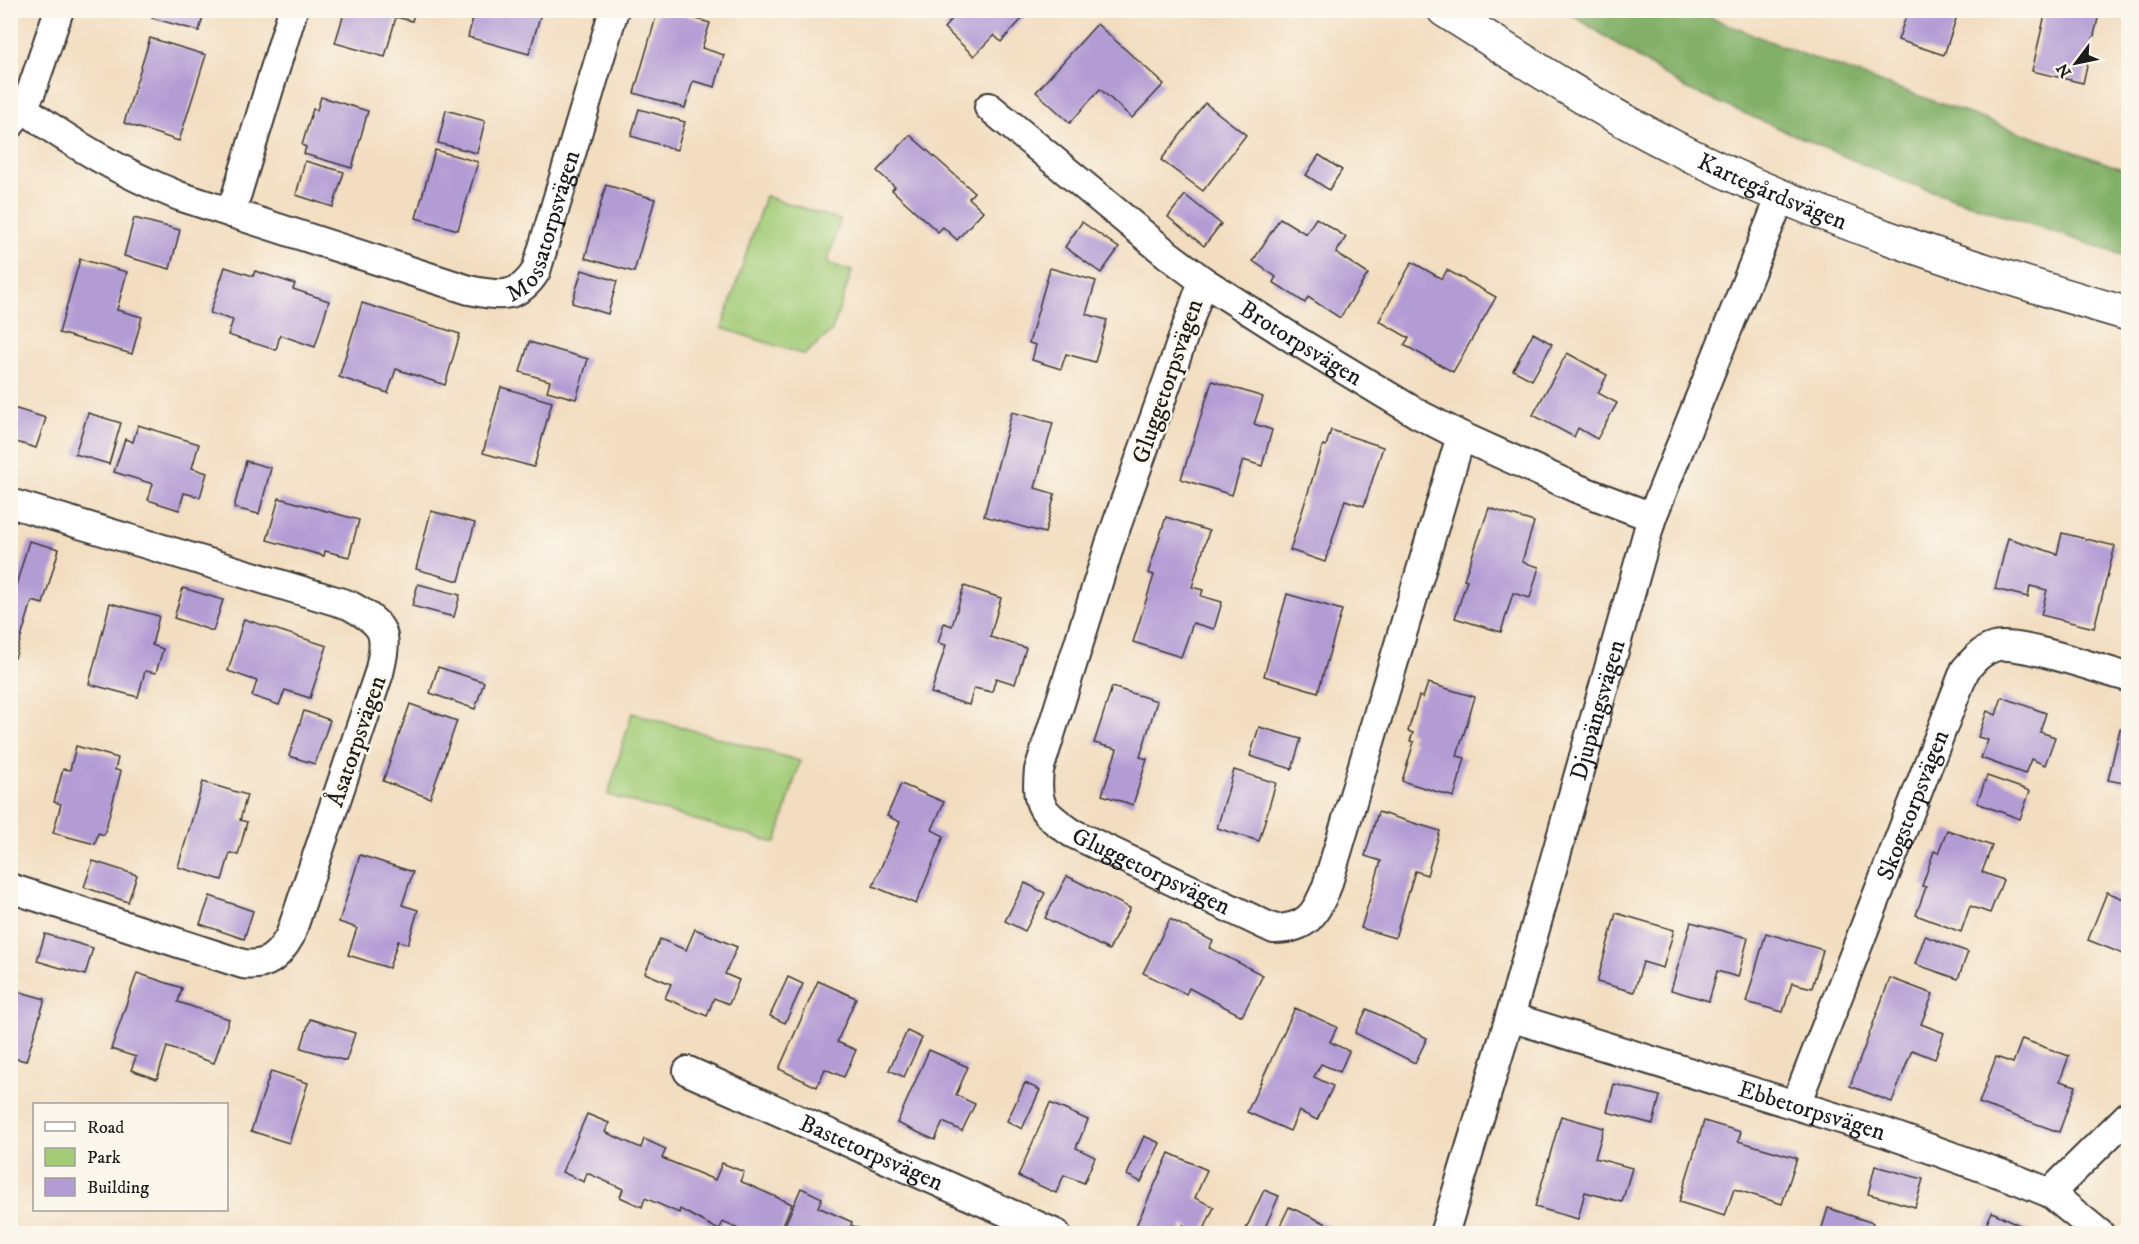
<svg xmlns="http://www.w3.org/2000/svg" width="2139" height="1244" font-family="'IM FELL DW Pica',serif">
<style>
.green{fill:#a3cc78;stroke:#60744a;stroke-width:1.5}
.forest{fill:#82b068;stroke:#4f6642;stroke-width:1.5}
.building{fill:#b39bd4}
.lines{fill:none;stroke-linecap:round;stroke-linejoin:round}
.minor-casing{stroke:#3c3935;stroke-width:32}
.tertiary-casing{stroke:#3c3935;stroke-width:36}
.minor{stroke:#fff;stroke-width:28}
.tertiary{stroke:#fff;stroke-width:33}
.labels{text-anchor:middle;stroke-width:5;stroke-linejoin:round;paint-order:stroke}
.street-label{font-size:24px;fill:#1c1c1c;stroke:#fbf7ec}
</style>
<rect width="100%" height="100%" fill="#fbf7ec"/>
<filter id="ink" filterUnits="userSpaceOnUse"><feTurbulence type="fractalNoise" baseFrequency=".0167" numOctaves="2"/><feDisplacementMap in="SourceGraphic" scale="12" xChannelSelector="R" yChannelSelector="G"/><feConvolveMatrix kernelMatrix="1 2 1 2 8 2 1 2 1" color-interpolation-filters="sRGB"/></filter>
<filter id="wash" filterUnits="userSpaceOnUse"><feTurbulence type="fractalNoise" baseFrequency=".008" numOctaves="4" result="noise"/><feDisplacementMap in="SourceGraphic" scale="24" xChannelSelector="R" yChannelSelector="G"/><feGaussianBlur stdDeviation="1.35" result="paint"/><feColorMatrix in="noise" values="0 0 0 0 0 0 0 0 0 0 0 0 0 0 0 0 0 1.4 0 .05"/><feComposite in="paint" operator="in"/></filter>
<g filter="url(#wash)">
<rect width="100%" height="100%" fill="#f2ddc0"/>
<g class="green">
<polygon points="765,196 840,220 827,263 852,271 832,331 804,355 722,328"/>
<polygon points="632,713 800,761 776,843 608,795"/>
</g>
<polygon class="forest" points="1566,11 1694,11 1797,52 2128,171 2128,257 1902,181 1685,88"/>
<g id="blocks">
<g class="building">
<polygon points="154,10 205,10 199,31 152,18"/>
<polygon points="345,10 415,10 412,21 396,17 385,57 335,43"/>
<polygon points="475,10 542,10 529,54 468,37"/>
<polygon points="658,10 667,10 710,23 702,48 724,55 715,87 693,81 685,108 634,93"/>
<polygon points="960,10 1030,10 1001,42 994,35 974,56 944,28"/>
<polygon points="1908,10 1959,10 1944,55 1898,40"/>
<polygon points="2046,10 2084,10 2099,14 2083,83 2032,71"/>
<polygon points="1097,24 1164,84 1132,118 1100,89 1070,123 1036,92"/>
<polygon points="150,38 206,55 179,141 124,123"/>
<polygon points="321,97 368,111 352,168 304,154 306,147 302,145 313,109 317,110"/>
<polygon points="1205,103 1246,135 1203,191 1161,160"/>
<polygon points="639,109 685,122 677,150 631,136"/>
<polygon points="446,110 485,121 477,153 438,143"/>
<polygon points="910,135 974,192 969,198 983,211 957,240 943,227 938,232 892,190 895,187 877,171"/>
<polygon points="435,150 478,162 458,230 416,218"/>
<polygon points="1319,155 1342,170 1329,190 1306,175"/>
<polygon points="305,161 344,172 333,207 296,195"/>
<polygon points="606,185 655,199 634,272 585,258"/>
<polygon points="1185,195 1221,224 1204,246 1168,217"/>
<polygon points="134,218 180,230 170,269 124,256"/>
<polygon points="1280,218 1306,234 1316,218 1346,237 1336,253 1368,274 1340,318 1308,297 1305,303 1273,282 1276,277 1253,261"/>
<polygon points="1082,222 1119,248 1101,273 1065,247"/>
<polygon points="80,259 127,272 117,310 142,317 132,354 59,333"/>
<polygon points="1412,262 1442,279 1447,270 1496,297 1453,372 1404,345 1409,338 1379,321"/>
<polygon points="225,267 253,276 255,271 295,284 293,289 329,301 315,347 280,335 276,350 228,335 233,320 210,313"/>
<polygon points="1050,268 1096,281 1086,314 1107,320 1095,362 1066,354 1061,369 1032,360 1036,345 1029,343"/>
<polygon points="582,270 617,281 608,314 572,303"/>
<polygon points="362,303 460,334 445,385 396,369 388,393 339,377"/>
<polygon points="1533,333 1552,344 1532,380 1513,370"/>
<polygon points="529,342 588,359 576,399 547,391 550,381 520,372"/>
<polygon points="1567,353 1607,375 1598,393 1617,403 1597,439 1578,428 1574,437 1533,415"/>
<polygon points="1212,381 1263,397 1254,424 1272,430 1262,466 1243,460 1232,495 1181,479"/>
<polygon points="501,387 552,402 534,467 483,453"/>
<polygon points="10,407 46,418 36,448 10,440"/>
<polygon points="1012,412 1053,423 1035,488 1055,494 1045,533 984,516"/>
<polygon points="88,413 121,423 109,464 75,454"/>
<polygon points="138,425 199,444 192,468 207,473 200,497 184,493 179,510 148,500 153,484 114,472 125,439 133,442"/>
<polygon points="1331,430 1383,447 1364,506 1345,500 1325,562 1290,550 1323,445 1326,446"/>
<polygon points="246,461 271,468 259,514 234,508"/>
<polygon points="279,498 359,520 349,557 325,551 324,556 267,540"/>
<polygon points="1489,508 1534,522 1522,562 1539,567 1530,598 1513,593 1501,632 1455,618 1467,580 1464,579"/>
<polygon points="431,511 475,523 459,581 416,569"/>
<polygon points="1166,517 1209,531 1192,587 1203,590 1201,596 1222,602 1214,629 1193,623 1181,657 1133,642 1154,575 1148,573"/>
<polygon points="2062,533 2115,546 2094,628 2041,615 2047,590 2030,586 2028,597 1995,589 2008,538 2057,554"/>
<polygon points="29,541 59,549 43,604 32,601 15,658 10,656 10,588 15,589"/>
<polygon points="418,584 460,595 454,617 412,606"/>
<polygon points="964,586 1001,598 990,637 1026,648 1015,684 996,678 992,692 974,688 969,705 931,693 946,645 938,643 944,623 952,626"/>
<polygon points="183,588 223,600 213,631 174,618"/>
<polygon points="1287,594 1342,610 1318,692 1264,676"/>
<polygon points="110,603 159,616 152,645 163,649 156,673 145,671 138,697 89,684"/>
<polygon points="244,619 327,646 310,698 285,690 279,705 252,696 257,681 228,671"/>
<polygon points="438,667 484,682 475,709 430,693"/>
<polygon points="1428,683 1475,697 1457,756 1465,758 1454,797 1402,781 1414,742 1410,741 1413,733 1408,731 1419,696 1423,698"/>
<polygon points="1112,687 1157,701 1140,757 1147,759 1133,805 1102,795 1117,749 1094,743"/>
<polygon points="2002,697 2046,713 2040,732 2055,737 2045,765 2031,759 2025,774 1981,758 1988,740 1978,737 1987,711 1996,715"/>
<polygon points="410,704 457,721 430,798 383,781"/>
<polygon points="304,711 330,720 315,764 289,756"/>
<polygon points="1259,727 1301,739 1292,769 1250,756"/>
<polygon points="2120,729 2128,731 2128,784 2108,780"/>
<polygon points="76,746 118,758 115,770 121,771 104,835 98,833 95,844 53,833 61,804 54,802 63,769 70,770"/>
<polygon points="1234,770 1276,783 1259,841 1217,828"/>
<polygon points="1987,776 2030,791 2020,819 1977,803"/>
<polygon points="203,782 247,795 240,820 247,822 238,855 230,853 222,880 178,867"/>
<polygon points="901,784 944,802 932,830 944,836 916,904 873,886 900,822 887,816"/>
<polygon points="1378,812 1440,831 1427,875 1415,871 1395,938 1361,928 1381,861 1365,856"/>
<polygon points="1947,830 1992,846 1982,872 2003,880 1990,913 1970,906 1961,932 1916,915 1926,887 1922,886 1934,851 1938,853"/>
<polygon points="360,855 413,872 402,905 418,910 408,944 398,941 389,968 348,955 357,928 339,922"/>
<polygon points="93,861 137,875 128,902 84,887"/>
<polygon points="1067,876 1130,908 1109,950 1045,918"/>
<polygon points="1025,883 1045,893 1025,931 1005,921"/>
<polygon points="2107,892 2128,901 2128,956 2088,940"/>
<polygon points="210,896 253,911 244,939 200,924"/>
<polygon points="1616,913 1674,930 1663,968 1643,962 1634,992 1597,982"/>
<polygon points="1170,919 1213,941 1209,948 1263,975 1242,1016 1189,988 1186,994 1143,973"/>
<polygon points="1691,922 1748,938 1738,977 1717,971 1709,1001 1671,990"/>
<polygon points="695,929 737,947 725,974 739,980 729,1004 714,998 707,1016 665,998 671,984 645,973 660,939 686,950"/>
<polygon points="1766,933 1823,950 1812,988 1792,983 1783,1012 1746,1002"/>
<polygon points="45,934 93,948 85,975 37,961"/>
<polygon points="1925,936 1968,952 1958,979 1915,964"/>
<polygon points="137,973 182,988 178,1002 229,1019 214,1063 167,1047 157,1079 131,1070 136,1057 111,1049"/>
<polygon points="788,977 803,984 785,1023 770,1016"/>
<polygon points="1890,978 1933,994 1921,1024 1944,1033 1935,1059 1912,1050 1892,1102 1850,1086"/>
<polygon points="818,981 856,998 837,1042 856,1050 844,1077 825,1069 817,1087 779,1069"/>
<polygon points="10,989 45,999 26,1061 10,1057"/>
<polygon points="1295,1008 1337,1027 1330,1042 1349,1051 1340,1072 1321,1064 1314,1077 1333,1086 1317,1120 1299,1111 1290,1131 1247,1112"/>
<polygon points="1367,1009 1427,1038 1415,1063 1355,1033"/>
<polygon points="310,1019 355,1033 346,1061 301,1048"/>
<polygon points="907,1031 922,1038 904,1077 889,1070"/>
<polygon points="2022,1039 2069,1056 2060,1081 2076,1086 2059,1132 1979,1103 1996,1057 2013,1063"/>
<polygon points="929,1050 968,1067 956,1095 975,1104 962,1131 943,1122 935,1140 897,1123"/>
<polygon points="271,1071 308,1083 289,1143 251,1131"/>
<polygon points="1025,1083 1040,1090 1022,1129 1007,1121"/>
<polygon points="1614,1084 1660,1096 1653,1124 1607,1112"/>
<polygon points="1050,1103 1088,1120 1076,1148 1095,1157 1084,1183 1064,1175 1056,1193 1018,1176"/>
<polygon points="587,1114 609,1123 605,1132 641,1148 644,1139 666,1149 662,1158 715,1180 722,1163 744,1172 740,1181 792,1204 779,1234 759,1231 758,1234 749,1234 723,1222 719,1230 680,1209 679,1213 645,1198 642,1207 620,1197 623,1189 587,1173 584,1182 562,1172"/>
<polygon points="1561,1116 1604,1128 1595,1158 1632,1168 1622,1202 1585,1192 1578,1219 1535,1207"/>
<polygon points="1704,1121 1741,1132 1738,1141 1797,1158 1782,1204 1734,1189 1725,1216 1679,1202"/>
<polygon points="1144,1136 1160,1143 1141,1182 1127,1175"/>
<polygon points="1169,1153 1207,1170 1195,1198 1214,1207 1202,1234 1183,1225 1179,1234 1153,1234 1136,1226"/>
<polygon points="1875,1166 1923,1179 1915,1207 1868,1194"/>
<polygon points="801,1188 822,1198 818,1207 852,1222 851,1225 869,1233 870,1230 878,1234 781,1234"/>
<polygon points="1264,1190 1279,1196 1262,1234 1256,1234 1246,1229"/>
<polygon points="1289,1207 1327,1224 1323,1234 1276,1234"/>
<polygon points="1828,1208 1873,1223 1870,1234 1820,1234"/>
<polygon points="1992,1212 2032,1231 2031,1234 1982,1234"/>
</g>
</g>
</g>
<g filter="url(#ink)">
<use href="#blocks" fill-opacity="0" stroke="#3c3935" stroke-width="1.5"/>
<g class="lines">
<defs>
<g id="minor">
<path id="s1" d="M22,107C71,144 122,173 179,196L469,290C499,296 518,300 536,271L614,10"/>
<path id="s2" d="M989,107L1167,254L1203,281L1297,341L1418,414L1461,436L1576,488L1652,517"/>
<polyline points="10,125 31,92 59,10"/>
<polyline points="231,213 293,10"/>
<path id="s3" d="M1203,281L1110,544L1039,770C1035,807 1043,813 1072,833L1274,929C1307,929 1316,914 1327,886L1461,436"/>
<path d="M10,503L349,605C385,625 389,632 379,673L290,936C278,957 267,967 243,964L10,888"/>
<path id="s4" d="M1510,1017L1886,1133L2018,1180L2050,1193L2100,1234"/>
<path id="s5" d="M688,1071L1056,1234"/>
<path id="s6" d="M1796,1104L1965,670C1973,661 1981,651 1994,647C2018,640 2100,670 2128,677"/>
<polyline points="2050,1193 2128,1116"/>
<path id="s7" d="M1444,1234L1510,1017L1652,517L1781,196"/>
</g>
<g id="tertiary">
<path id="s8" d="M1444,10C1519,58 1594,107 1674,147C1818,220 1974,269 2128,314"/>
</g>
</defs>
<use href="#minor" class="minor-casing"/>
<use href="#tertiary" class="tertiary-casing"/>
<use href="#minor" class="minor"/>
<use href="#tertiary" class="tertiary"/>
</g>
</g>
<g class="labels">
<g class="street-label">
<text dy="8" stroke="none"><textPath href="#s8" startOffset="376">Kartegårdsvägen</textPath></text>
<text dy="8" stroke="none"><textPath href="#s1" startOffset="606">Mossatorpsvägen</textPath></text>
<text dy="8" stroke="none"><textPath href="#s2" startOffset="392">Brotorpsvägen</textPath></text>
<text transform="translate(1167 381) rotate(-71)" y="8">Gluggetorpsvägen</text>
<text dy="8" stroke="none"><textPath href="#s7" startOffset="546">Djupängsvägen</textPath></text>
<text transform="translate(356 741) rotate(-71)" y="8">Åsatorpsvägen</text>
<text dy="8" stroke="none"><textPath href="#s6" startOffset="321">Skogstorpsvägen</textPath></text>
<text dy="8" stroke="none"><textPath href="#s3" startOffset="681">Gluggetorpsvägen</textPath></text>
<text dy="8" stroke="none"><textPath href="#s4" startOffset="316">Ebbetorpsvägen</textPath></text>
<text dy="8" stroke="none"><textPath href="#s5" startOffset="201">Bastetorpsvägen</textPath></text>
</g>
</g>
<rect width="2139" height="1244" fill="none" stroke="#fbf7ec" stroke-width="36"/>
<rect x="33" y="1103" width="195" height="108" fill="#fbf7ec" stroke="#a29f99" stroke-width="1.5"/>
<rect x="45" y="1122" width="30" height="9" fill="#ffffff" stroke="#a29f99" stroke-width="1.5"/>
<text x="87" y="1133" font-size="18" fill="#1c1c1c">Road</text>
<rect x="45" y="1148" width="30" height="18" fill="#a3cc78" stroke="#a29f99" stroke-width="1.5"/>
<text x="87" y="1163" font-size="18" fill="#1c1c1c">Park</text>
<rect x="45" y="1178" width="30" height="18" fill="#b39bd4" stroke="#a29f99" stroke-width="1.5"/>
<text x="87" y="1193" font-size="18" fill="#1c1c1c">Building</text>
<g transform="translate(2076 63) rotate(238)" stroke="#fbf7ec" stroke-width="4.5" paint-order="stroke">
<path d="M0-4.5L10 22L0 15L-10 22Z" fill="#1c1c1c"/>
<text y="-9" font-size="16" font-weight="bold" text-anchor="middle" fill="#1c1c1c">N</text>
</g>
</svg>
